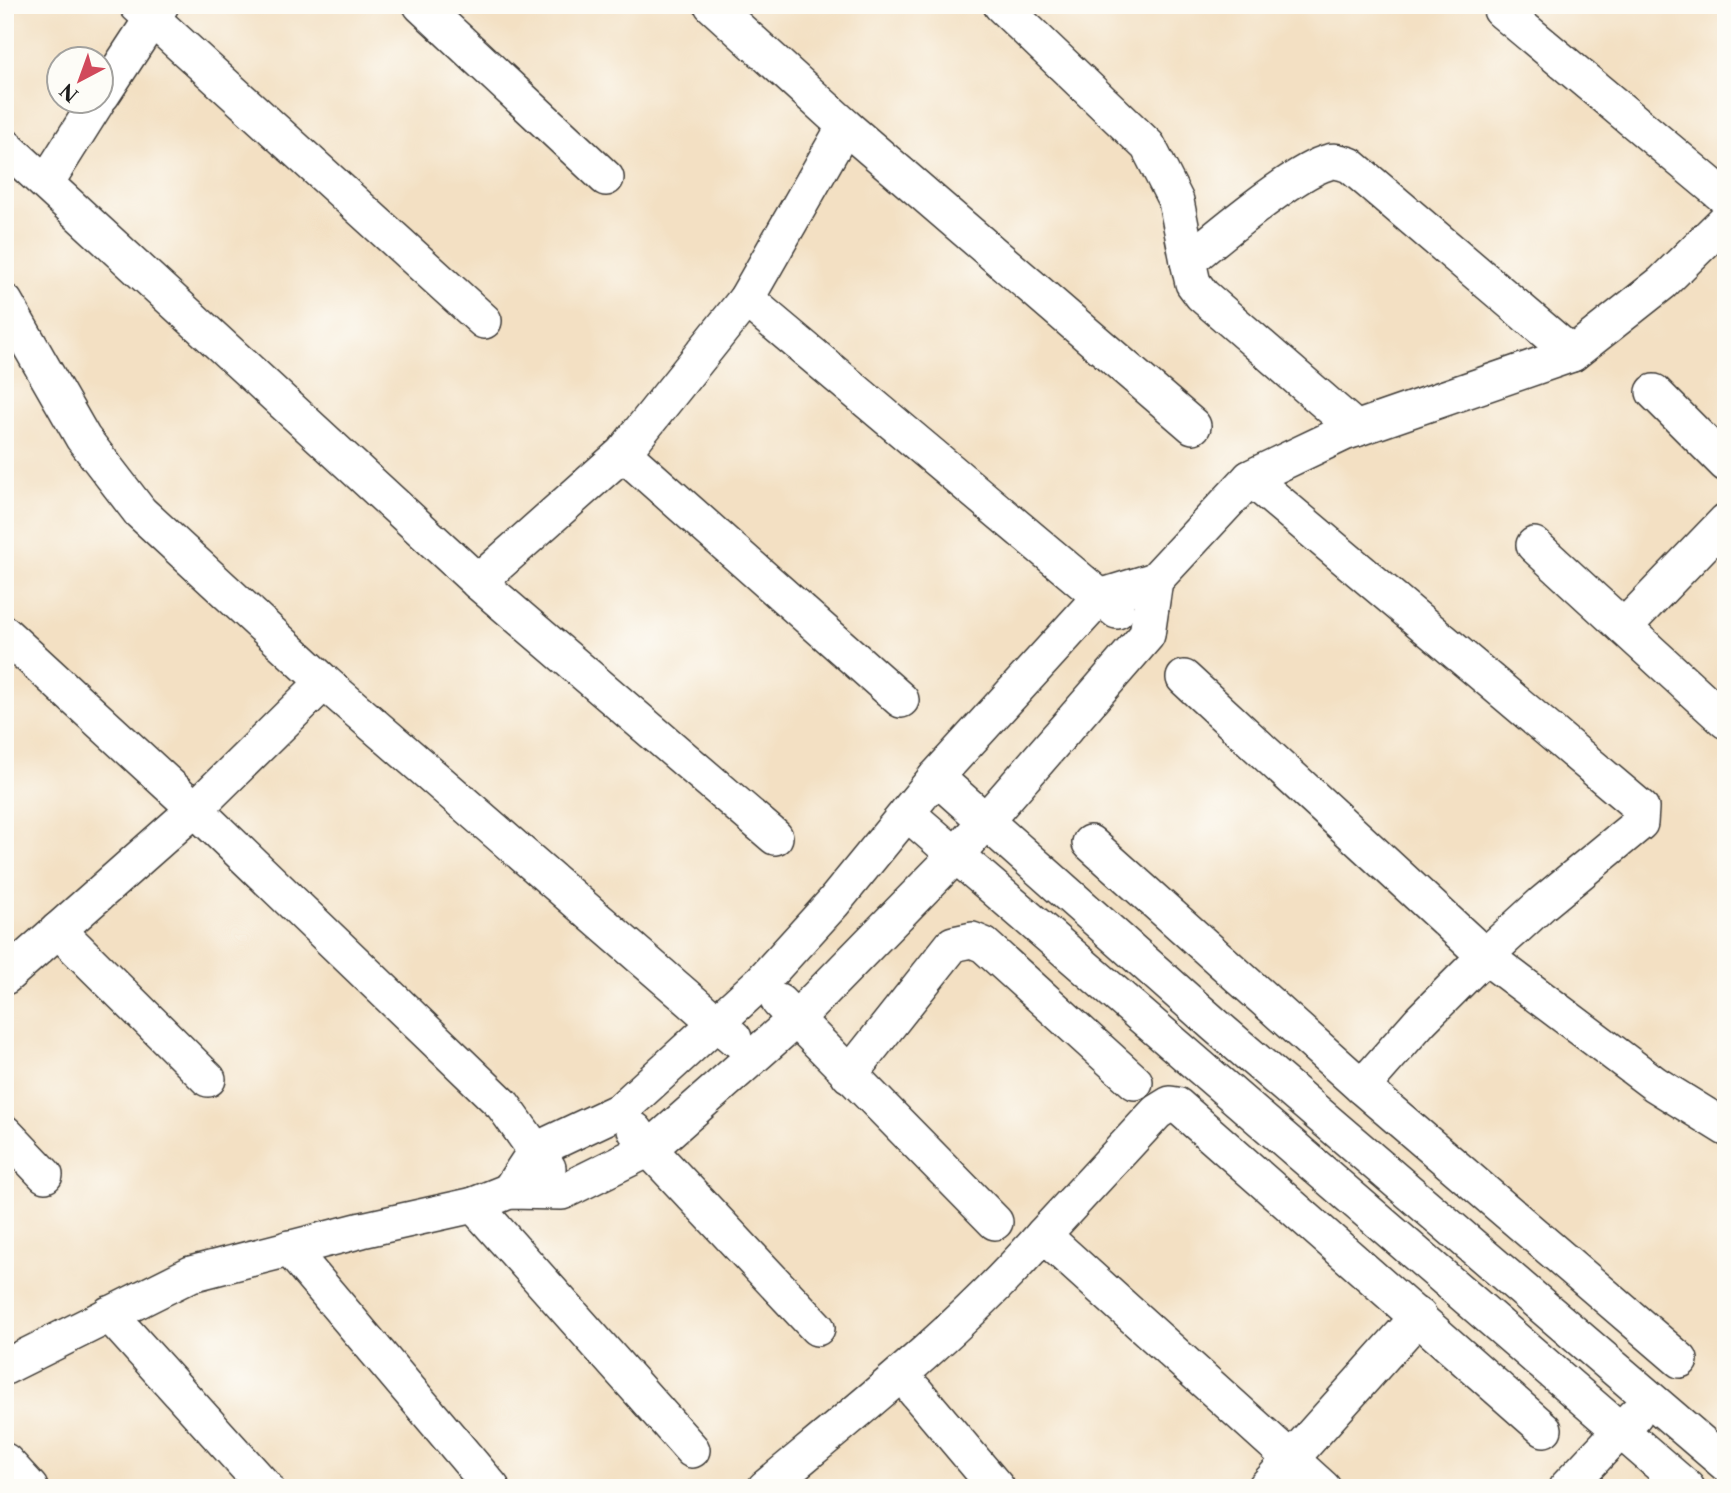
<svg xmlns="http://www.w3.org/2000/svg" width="1731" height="1493" font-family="'Libre Caslon Text',serif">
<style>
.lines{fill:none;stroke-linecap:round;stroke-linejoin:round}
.street-casing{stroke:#3c3935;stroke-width:38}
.street{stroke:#fff;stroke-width:35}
</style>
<rect width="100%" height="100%" fill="#fdfcf7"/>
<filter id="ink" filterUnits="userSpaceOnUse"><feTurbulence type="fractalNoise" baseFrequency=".0143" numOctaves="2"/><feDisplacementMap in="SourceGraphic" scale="14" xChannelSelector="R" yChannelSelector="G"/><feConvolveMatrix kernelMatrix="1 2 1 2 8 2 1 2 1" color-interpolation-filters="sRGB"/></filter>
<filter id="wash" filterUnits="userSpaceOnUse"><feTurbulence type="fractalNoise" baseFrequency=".00686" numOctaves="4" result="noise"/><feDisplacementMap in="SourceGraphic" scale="28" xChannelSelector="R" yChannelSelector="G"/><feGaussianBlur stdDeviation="1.57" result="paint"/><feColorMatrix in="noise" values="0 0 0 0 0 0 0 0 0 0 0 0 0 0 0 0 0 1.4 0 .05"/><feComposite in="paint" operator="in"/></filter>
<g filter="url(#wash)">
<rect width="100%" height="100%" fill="#f3e0c3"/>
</g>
<g filter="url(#ink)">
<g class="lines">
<defs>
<g id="street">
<polyline points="137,5 484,321"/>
<polyline points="421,5 606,178"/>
<polyline points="712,5 845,126 1193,426"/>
<polyline points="1001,5 1148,146 1176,201 1188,261"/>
<polyline points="1501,10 1726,198"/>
<polyline points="102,95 161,5"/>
<polyline points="5,146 478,582 775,837"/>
<polyline points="46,183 97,102"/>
<polyline points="746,299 1117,611"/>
<polyline points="5,302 83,438 140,512 324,682 734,1038"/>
<polyline points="1654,392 1726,464"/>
<path d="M1356,429L1202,295L1193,283L1188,261C1217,237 1296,170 1329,162C1336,160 1343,163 1350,165L1572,354"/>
<polyline points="623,453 901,700"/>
<polyline points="1250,478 1641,808 1640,823 1543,903 1485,956 1655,1084 1726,1128"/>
<polyline points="1534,545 1726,721"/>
<polyline points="478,582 623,453 746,299 845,126"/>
<polyline points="1624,627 1726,521"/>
<polyline points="5,634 195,809 503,1105 548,1168"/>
<polyline points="1184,678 1485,956 1421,1020 1362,1087"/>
<polyline points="936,777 1216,1026 1726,1464"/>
<polyline points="907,813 1687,1488"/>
<polyline points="1090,843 1362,1087 1680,1360"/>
<polyline points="58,930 208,1079"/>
<polyline points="5,977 195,809 324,682"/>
<polyline points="779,1002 995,1222"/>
<polyline points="849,1075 953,944 972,940 984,945 1135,1082"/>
<polyline points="635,1130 649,1149 817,1328"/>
<polyline points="5,1133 45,1175"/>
<polyline points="509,1191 536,1150 621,1110 761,982 833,903 936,777 1100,597 1155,580 1250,478 1262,472 1344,433 1572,354 1662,283 1726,220"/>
<polyline points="474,1205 692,1450"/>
<polyline points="1043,1235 1157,1112 1170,1104 1177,1105 1544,1429"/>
<polyline points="289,1248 492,1488"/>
<polyline points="109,1314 266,1488"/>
<polyline points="5,1367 191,1274 362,1230 474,1205 509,1191 562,1192 649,1149 795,1020 955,856 1147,635 1155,580"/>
<polyline points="915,1391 997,1488"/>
<polyline points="5,1461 30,1488"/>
<path d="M765,1488C861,1408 961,1329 1043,1235L1323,1488"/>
<polyline points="1265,1488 1419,1316"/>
<polyline points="1566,1488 1635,1415"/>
</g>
</defs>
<use href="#street" class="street-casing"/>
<use href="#street" class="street"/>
</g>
</g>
<rect width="1731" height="1493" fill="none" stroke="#fdfcf7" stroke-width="28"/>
<g transform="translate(80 80) rotate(221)"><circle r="33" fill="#fdfcf7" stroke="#a3a29f" stroke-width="2"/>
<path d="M0-5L12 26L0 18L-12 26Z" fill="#d1495b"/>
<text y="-10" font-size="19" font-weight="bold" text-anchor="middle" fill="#1c1c1c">N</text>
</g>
</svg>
